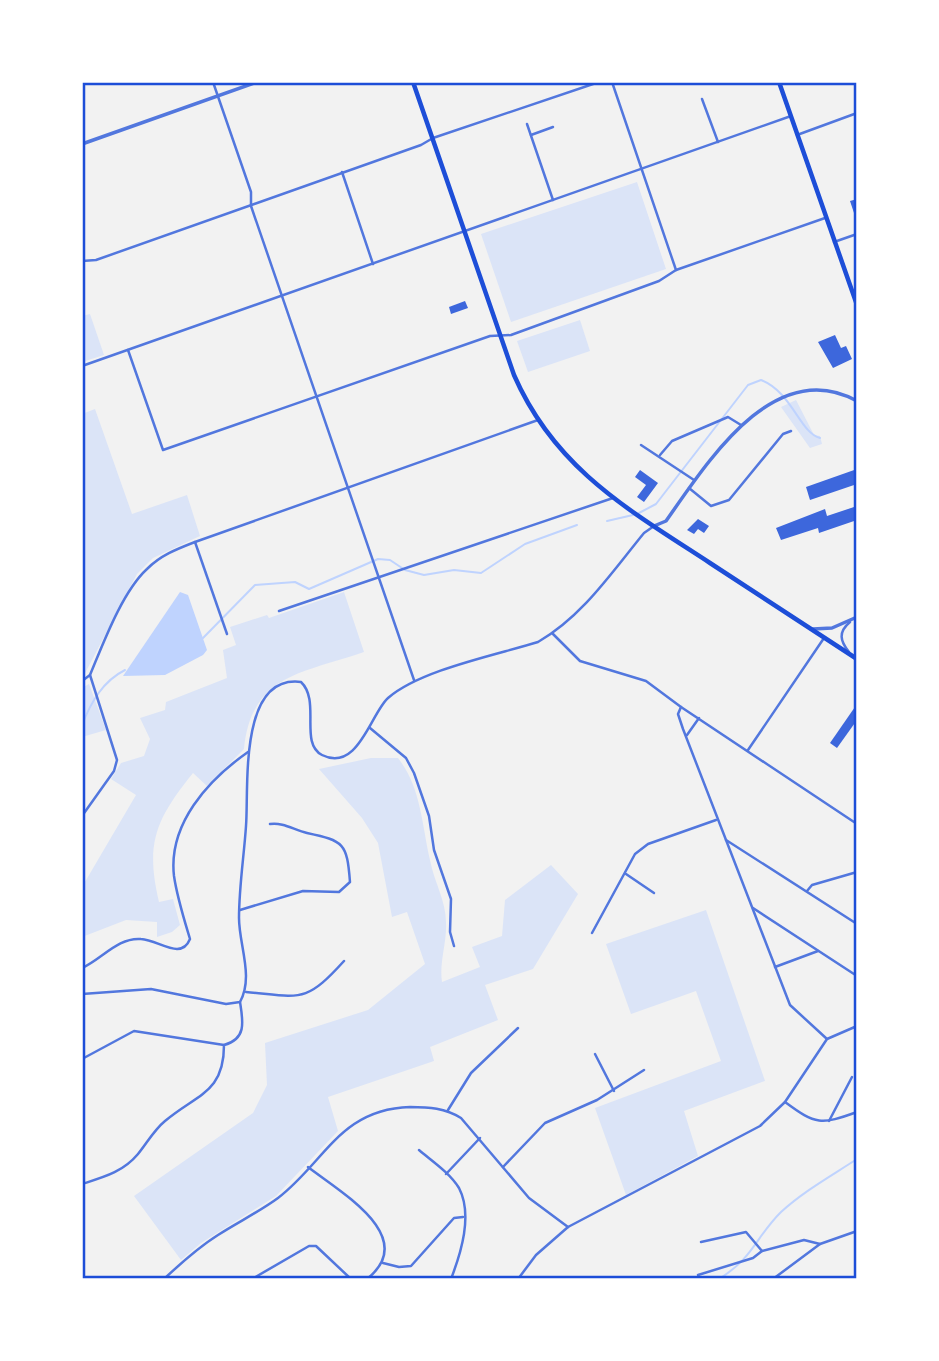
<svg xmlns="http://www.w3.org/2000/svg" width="939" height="1361" font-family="Overpass,sans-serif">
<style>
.green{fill:#dbe4f7}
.water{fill:#bfd3fe}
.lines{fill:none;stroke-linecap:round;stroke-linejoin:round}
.stream{stroke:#bfd3fe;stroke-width:2}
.building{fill:#3d67dc}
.minor{stroke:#5277de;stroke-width:2.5}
.tertiary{stroke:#5277de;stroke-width:3.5}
.secondary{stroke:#1d4ed8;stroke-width:4.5}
.primary{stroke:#1d4ed8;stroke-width:4.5}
.neatline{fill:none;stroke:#1d4ed8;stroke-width:2.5}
</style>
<rect width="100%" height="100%" fill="#f2f2f2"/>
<g class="green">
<polygon points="637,182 666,269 511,322 481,234"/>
<polygon points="90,314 104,355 82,362 82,316"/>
<polygon points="580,320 590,351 528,372 517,341"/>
<polygon points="796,400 814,435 820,436 822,444 810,448 781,407"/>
<polygon points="95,409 132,514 187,495 200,536 153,558 137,574 82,679 82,414"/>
<path d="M344,592L364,652C304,673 251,674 244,749L207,786L193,773C156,819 145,843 159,902L173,899L180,925L172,932L157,937V922L126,920L82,937V887L136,795L111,779L121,763L144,756L150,739L140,718L165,710L166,702L227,678L223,650L236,645L230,627L267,615L269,618Z"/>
<polygon points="89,684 106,730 82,737 82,688"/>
<path d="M371,758H398C421,787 422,825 430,860C434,882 446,900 446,923C447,943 439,962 442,982L480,967L472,947L502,936L505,900L551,865L578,894L533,969L485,985L498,1020L430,1047L434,1061L328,1097L338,1131L276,1196L201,1243L181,1260L134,1196L253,1113L267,1085L265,1043L368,1010L425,964L407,912L392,917L378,843L362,818L319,769Z"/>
<polygon points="706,910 765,1081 684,1111 698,1156 626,1195 595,1108 721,1061 696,991 631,1014 606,944"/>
</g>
<polygon class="water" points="180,592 188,595 207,650 203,655 165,675 123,676"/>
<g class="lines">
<g class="stream">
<path d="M639,513L656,504L748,385L761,380C792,392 800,433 820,438"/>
<polyline points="607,521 633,515"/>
<polyline points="203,638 255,585 295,582 309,589 378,559 390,560 405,570 424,575 454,570 481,573 525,544 577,525"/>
<path d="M82,725C91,702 103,681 125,670"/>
<path d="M719,1279C754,1257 755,1238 781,1212C804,1191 831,1176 857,1159"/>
</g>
</g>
<g class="building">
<polygon points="857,199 857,219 856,219 850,201"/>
<polygon points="465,301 468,308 451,314 449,307"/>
<polygon points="835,335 841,348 846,346 852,359 833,368 818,342"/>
<polygon points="857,469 857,484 810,500 806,487"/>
<polygon points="640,470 658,483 644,502 637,497 646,485 635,477"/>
<polygon points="854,507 857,520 819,533 818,528 781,540 776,528 825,509 827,516"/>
<polygon points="698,519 709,526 704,533 698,529 694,534 687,530"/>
<polygon points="857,704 857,720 837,748 830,743"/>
</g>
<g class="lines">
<g class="minor">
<polyline points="213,82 251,192 251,206 414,680"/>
<polyline points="612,82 676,270"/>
<polyline points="702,99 718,142"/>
<polyline points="527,124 553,200"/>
<polyline points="531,135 553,127"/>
<polyline points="797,135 857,113"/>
<polyline points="342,172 373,264"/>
<polyline points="834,242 857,234"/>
<polyline points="82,261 96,260 421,145 433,138 599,82"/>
<polyline points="128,350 163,450 490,336 511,335 659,281 676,270 825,218"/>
<polyline points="82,366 791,116"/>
<polyline points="641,445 694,480"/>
<polyline points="660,455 672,441 728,417 741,425"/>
<polyline points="689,488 711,506 729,500 783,434 791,431"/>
<polyline points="195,542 227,634"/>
<polyline points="279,611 613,498"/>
<polyline points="553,634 580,661 646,681 681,707 857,824"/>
<path d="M849,652C840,641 838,632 850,622"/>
<polyline points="82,681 90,675"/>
<polyline points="681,707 678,714 683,729 790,1005 827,1039"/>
<polyline points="370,728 406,758 414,773 429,816 434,850 451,899 450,932 454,946"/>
<polyline points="687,735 699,718"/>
<polyline points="748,750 824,638"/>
<path d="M82,816L114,771L117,760L90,675C103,644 122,592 147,569C161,555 177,549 195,542L538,420"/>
<polyline points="726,840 857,924"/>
<polyline points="626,874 654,893"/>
<polyline points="807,891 812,885 857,872"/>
<polyline points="753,908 857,976"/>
<path d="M240,910L303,891L339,892L350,882C347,843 344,841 307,833C294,830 283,822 270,824"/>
<polyline points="592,933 635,854 648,844 716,820"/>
<polyline points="775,967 818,951"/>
<path d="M82,968C102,959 118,937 141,939C159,940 181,961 190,939C184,919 177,897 174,876C168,824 208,780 248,752"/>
<path d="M246,992C301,997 305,1004 344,961"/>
<path d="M82,994L151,989L226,1004L240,1002C254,977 239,945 239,918C239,887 244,856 246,826C249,789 238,674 301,682C321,701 299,743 322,755C358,773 371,713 388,698C420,670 496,655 538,642C582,617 612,572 644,533L654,526"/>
<polyline points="595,1054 614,1091"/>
<polyline points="82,1059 134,1031 224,1045"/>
<path d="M785,1102C816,1125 821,1125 857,1112"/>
<polyline points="448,1110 471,1073 518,1028"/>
<polyline points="829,1121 852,1077"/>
<path d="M419,1150C432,1161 450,1173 459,1188C473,1215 461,1253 451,1279"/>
<path d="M308,1167C340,1192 420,1237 367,1279"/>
<polyline points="503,1167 545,1123 597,1100 644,1070"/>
<polyline points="446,1174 480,1138"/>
<path d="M82,1184C104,1177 123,1172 138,1154C147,1143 154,1130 165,1121C197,1094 224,1093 224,1045C247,1039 243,1021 240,1002"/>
<polyline points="701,1242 746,1232 762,1251"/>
<polyline points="383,1263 399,1267 411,1266 454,1218 463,1217"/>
<polyline points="698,1275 753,1258 762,1251 804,1240 820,1244"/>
<path d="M164,1279C181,1263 199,1247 218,1235C238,1222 259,1212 278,1198C325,1162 340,1109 410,1107C429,1107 445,1108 461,1118L529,1198L568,1227"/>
<polyline points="252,1279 309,1246 316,1246 351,1279"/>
<polyline points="518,1279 536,1255 568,1227 760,1126 785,1102 827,1039 857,1026"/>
<polyline points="773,1279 820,1244 857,1231"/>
</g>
<g class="tertiary">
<polyline points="82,144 257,82"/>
<path d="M654,526L666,521C707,463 774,355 857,401"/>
<polyline points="813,629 832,628 857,617"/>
</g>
<path class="secondary" d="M413,82L514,375C555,469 629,510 710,563C759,595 808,627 857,659"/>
<polyline class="primary" points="779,82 857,305"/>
</g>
<rect width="939" height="1361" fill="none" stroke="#ffffff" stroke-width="168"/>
<rect x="84" y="84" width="771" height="1193" class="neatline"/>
</svg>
